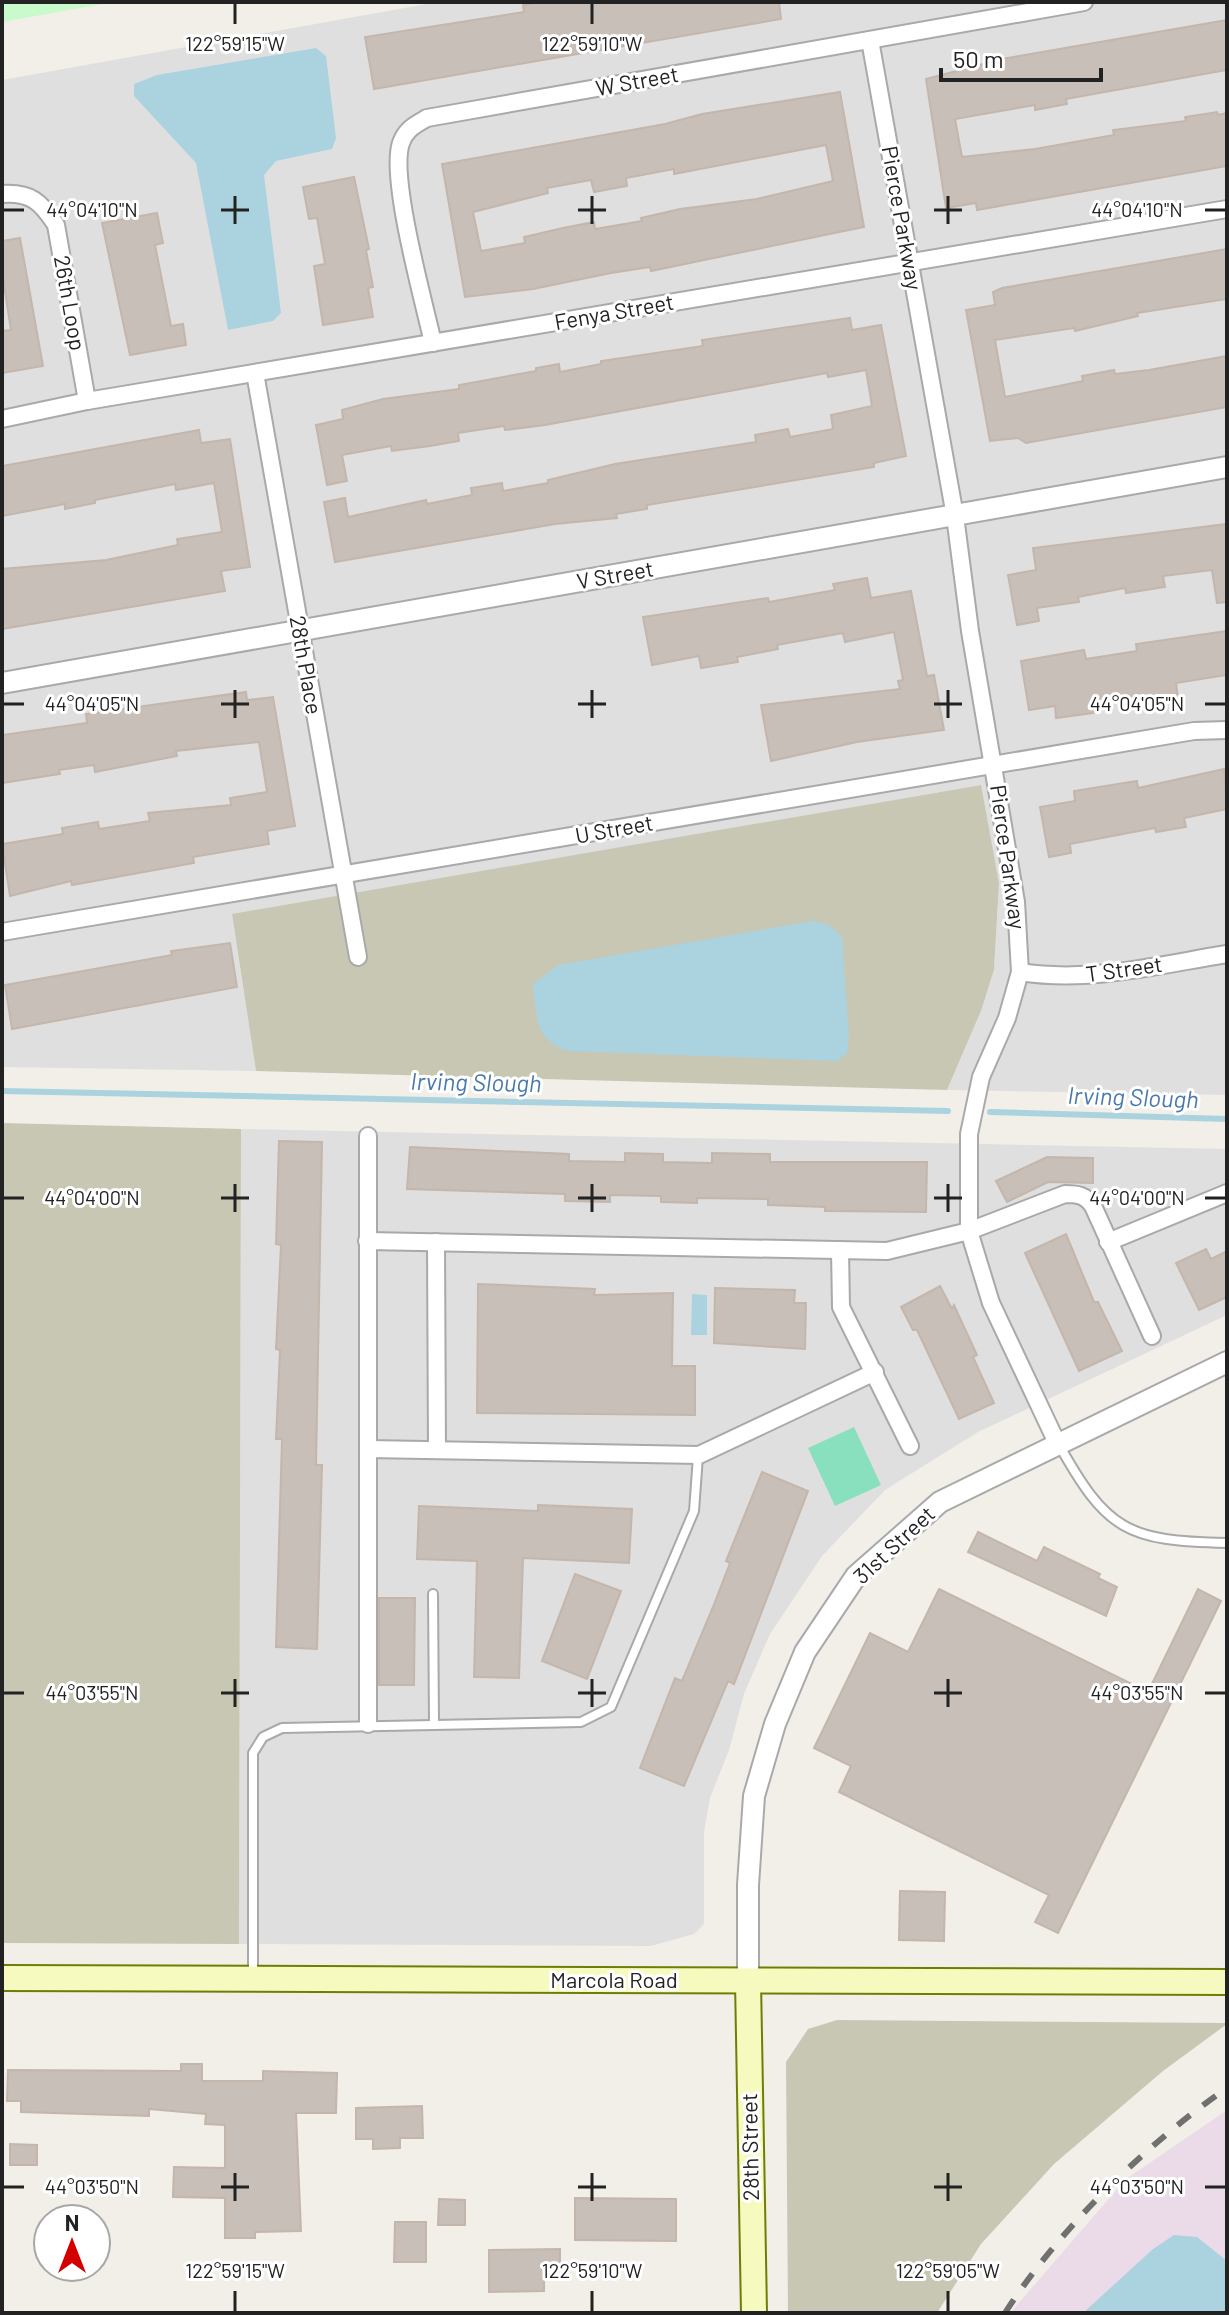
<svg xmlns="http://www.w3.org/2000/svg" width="1229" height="2315" font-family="Barlow,sans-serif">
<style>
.residential{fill:#e0dfdf}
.industrial{fill:#ebdbe8}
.construction{fill:#c7c7b4}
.park{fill:#c8facc}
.pitch{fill:#88e0be}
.water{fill:#aad3df}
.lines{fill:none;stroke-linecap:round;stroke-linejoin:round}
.stream{stroke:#aad3df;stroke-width:6}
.building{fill:#c7bfb8;stroke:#c4b6ab;stroke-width:2;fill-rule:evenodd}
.service-casing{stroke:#a9a9a9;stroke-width:12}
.minor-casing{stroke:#a9a9a9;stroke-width:20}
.tertiary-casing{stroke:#a9a9a9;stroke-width:24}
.secondary-casing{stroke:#707d05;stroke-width:28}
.service{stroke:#fff;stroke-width:8}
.minor{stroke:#fff;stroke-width:16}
.tertiary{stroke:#fff;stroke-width:20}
.secondary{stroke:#f7fabf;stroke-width:24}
.rail{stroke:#707070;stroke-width:6;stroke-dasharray:16 16;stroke-linecap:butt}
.ticks{fill:none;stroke:#222;stroke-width:3}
.labels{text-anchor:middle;stroke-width:6;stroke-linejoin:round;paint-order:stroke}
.street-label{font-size:22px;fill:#222;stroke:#fff}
.water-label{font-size:24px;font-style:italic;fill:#4a7aab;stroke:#fff}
.ticks-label{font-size:20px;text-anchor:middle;fill:#222;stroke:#fff;stroke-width:6;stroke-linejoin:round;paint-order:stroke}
</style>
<rect width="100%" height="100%" fill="#f2efe9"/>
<g class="residential">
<polygon points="438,2 1227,2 1227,1095 947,1090 981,1011 994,970 999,883 980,785 232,915 256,1071 2,1067 2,80"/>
<polygon points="241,1129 1227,1149 1227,1315 978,1432 885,1490 822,1556 770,1634 744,1694 729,1750 710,1798 704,1832 704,1924 694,1934 651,1946 239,1944"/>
</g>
<polygon class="industrial" points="1227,2110 1227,2313 1010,2313 1126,2179"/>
<g class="construction">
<polygon points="981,785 999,883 994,970 981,1011 947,1090 256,1071 232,914"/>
<polygon points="2,1123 241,1129 239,1944 2,1943"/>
<polygon points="837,2020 1227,2023 1227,2024 1163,2071 1054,2164 981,2244 937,2313 788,2313 786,2062 808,2029"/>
</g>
<polygon class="park" points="2,2 114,2 2,22"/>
<polygon class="pitch" points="854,1427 881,1485 835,1506 808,1448"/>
<g class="water">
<polygon points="316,48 326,56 336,138 332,149 276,161 264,175 281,313 273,321 228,330 196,163 134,96 134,84 157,75"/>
<path d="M813,921L829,925L842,937L849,1038L847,1053L837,1061L570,1051C535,1043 536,1015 533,984L558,965Z"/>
<polygon points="692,1294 707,1295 707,1335 691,1335"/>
<polygon points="1174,2235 1197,2237 1227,2261 1227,2313 1083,2313 1153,2249"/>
</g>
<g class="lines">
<g class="stream">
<polyline points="2,1091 948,1111"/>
<polyline points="990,1112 1227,1119"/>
</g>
</g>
<g class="building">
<polygon points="542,2 779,2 781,19 374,89 365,37 524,12 523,5"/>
<polygon points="1227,20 1227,70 1066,99 1067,104 1035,110 1035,105 955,119 962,157 1035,149 1114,135 1113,130 1186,121 1185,117 1217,112 1218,115 1227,113 1227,166 977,210 976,203 946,208 926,79 1002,59"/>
<path d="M840,92L864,227L651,271L650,267L611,273L533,289L465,297L442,164L665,124L702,114ZM826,145L833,181L757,199L680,209L641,218L642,221L595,229L594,222L563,228L524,237L525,243L481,251L473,212L548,193L547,188L591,180L594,192L627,186L626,178L674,169V174Z"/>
<polygon points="354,177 369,249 366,250 373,287 368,288 373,317 323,325 314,266 325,264 317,218 309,219 303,187"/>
<polygon points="157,213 163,243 155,245 171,326 183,324 186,345 130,355 102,223"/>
<polygon points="20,238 43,366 2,373 2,331 11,330 2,272 2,241"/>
<polygon points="1227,249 1227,299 1137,313 1138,316 1075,331 1074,328 995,340 1005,397 1083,381 1082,376 1114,370 1115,374 1149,370 1227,356 1227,407 1026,443 1018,438 990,441 966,310 995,305 993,292 1002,288"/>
<polygon points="850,318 852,330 881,325 906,456 874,463 874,467 647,505 647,509 616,514 617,518 555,524 335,562 324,502 345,498 348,517 426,500 427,504 472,495 471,488 502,483 503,491 548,483 548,480 615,464 756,442 755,435 788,429 790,437 833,429 831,415 872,406 866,370 828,377 827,373 545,425 505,430 504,426 458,433 459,441 430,446 392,451 391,446 342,455 347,481 327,485 316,425 343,419 342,410 383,399 459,389 459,385 536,371 536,368 559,364 560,372 601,364 601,361 703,346 702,340"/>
<polygon points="199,430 201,443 230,439 250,567 221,571 225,591 2,629 2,569 106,560 178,545 177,539 222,532 214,483 176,490 175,484 95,500 95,503 65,509 65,504 2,516 2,466"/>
<polygon points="1227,524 1227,602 1217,603 1212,570 1163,576 1165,587 1126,593 1125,588 1078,597 1079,602 1037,608 1039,621 1017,625 1008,575 1036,570 1033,548"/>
<polygon points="867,578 871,598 911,591 927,676 934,675 944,730 857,742 771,761 761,705 900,689 898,681 903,680 894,632 845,642 843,633 777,645 778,649 737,657 738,662 701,668 699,656 652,665 643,617 768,598 769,602 835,590 833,584"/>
<polygon points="1227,631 1227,675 1176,683 1178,698 1126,706 1125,700 1092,705 1094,713 1056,718 1055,706 1029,710 1021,661 1084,650 1086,659 1137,651 1136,644"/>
<polygon points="246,692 247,700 273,697 295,826 267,831 269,844 193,857 194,863 72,885 71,881 10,896 2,844 63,834 62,828 98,822 99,829 150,821 148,813 231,805 230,798 267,792 259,742 176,751 177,756 95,772 94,765 59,770 60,774 2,783 2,735 87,723 86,714"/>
<polygon points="1224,769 1227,809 1184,818 1186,827 1156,832 1155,828 1070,844 1071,853 1049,857 1040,807 1075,801 1074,791 1137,781 1138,788"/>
<polygon points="230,943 237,987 12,1029 5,985 172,955 171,951"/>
<polygon points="279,1141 322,1142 316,1465 322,1465 317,1649 276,1647 282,1439 276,1439 280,1350 276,1349 281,1245 276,1244"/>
<polygon points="410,1147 569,1154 569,1161 625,1162 625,1153 663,1154 663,1162 712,1163 712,1153 770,1154 770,1162 927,1162 926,1212 825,1211 825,1207 768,1205 768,1199 697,1198 697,1203 661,1202 661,1196 610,1195 610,1202 565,1201 565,1194 407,1189"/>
<polygon points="1047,1157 1093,1158 1093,1183 1048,1182 1007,1202 996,1181"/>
<polygon points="1066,1234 1094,1302 1098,1302 1122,1351 1079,1371 1025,1253"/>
<polygon points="1206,1249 1211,1259 1227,1251 1227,1297 1199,1310 1176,1263"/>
<polygon points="478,1284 595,1289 594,1295 673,1293 672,1366 695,1366 695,1415 477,1413"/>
<polygon points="940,1286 952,1309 954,1305 977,1355 973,1357 994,1403 959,1419 917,1330 913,1330 901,1307"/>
<polygon points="715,1288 795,1290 794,1303 806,1303 805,1349 714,1343"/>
<polygon points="762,1472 808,1491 734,1684 728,1681 684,1786 640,1768 675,1678 682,1681 713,1607 730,1563 726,1561"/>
<polygon points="538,1505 632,1509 629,1563 523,1558 519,1678 474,1677 477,1561 417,1559 419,1506 538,1511"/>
<polygon points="978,1532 1037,1561 1044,1547 1100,1574 1098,1578 1117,1587 1106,1616 968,1552"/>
<polygon points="575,1574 621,1591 587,1679 542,1661"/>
<polygon points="939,1589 1148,1692 1198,1589 1221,1601 1058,1933 1035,1922 1049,1895 839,1792 851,1766 814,1748 870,1633 908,1652"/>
<polygon points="379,1598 415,1598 414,1685 379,1685"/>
<polygon points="900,1891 945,1892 944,1941 899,1940"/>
<polygon points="181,2064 202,2064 202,2081 263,2081 263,2071 337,2073 336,2113 296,2113 301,2231 255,2232 255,2238 225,2238 225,2198 173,2197 174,2167 225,2168 225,2125 205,2124 206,2114 149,2109 149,2116 21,2112 21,2101 7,2101 8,2070 181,2071"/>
<polygon points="422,2106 423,2138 400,2138 400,2148 373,2149 373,2139 356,2139 356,2108"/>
<polygon points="10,2144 37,2145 37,2165 10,2165"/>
<polygon points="575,2198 676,2199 676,2241 575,2240"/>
<polygon points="439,2199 465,2200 465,2225 438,2225"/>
<polygon points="395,2222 426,2222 426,2262 394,2262"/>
<polygon points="560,2249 560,2268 544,2269 544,2291 489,2292 489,2250"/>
</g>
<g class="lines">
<defs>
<g id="service">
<path d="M1058,1443C1107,1531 1127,1541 1227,1543"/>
<polyline points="433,1594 434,1723"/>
<polyline points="253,1974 253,1753 263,1737 282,1728 581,1722 611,1707 694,1511 698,1456"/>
</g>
<g id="minor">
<polyline points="870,40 955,516 970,631 1016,902 1020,972 1007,1018 981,1077 969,1134 969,1231 991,1303 1057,1443"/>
<path d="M2,194C31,192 41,202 56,225L87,401"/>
<path d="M433,343C424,302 389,177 401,143C406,129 415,125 427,118L1084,2"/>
<polyline points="255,373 358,957"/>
<polyline points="2,419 87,401 1227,209"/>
<polyline points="2,932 1194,731 1227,730"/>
<path d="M1020,972C1090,983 1158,965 1227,954"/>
<polyline points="368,1136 368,1724"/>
<path d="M367,1241L887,1251L969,1231L1065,1194C1078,1194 1085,1195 1093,1206L1152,1336"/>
<polyline points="436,1242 437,1450"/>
<polyline points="1108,1242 1227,1193"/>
<polyline points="840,1250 841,1307 910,1446"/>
<polyline points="368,1449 699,1455 875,1372"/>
</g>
<g id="tertiary">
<polyline points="2,683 1227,467"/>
<polyline points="748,1981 748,1885 754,1796 775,1724 805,1652 856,1576 940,1502 1227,1362"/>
</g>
<g id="secondary">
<polyline points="2,1978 1227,1982"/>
<polyline points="748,1981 754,2313"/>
</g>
</defs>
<use href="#service" class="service-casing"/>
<use href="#minor" class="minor-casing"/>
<use href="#tertiary" class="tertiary-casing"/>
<use href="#secondary" class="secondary-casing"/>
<use href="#service" class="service"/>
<use href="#minor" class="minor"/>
<use href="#tertiary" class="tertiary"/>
<use href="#secondary" class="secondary"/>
<path class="rail" d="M1005,2313C1058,2230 1146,2144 1227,2088"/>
</g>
<path class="ticks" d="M235,4V24M592,4V24M235,196V224M592,196V224M948,196V224M4,210H24M221,210H249M578,210H606M934,210H962M1205,210H1225M235,690V718M592,690V718M948,690V718M4,704H24M221,704H249M578,704H606M934,704H962M1205,704H1225M235,1184V1212M592,1184V1212M948,1184V1212M4,1198H24M221,1198H249M578,1198H606M934,1198H962M1205,1198H1225M235,1679V1707M592,1679V1707M948,1679V1707M4,1693H24M221,1693H249M578,1693H606M934,1693H962M1205,1693H1225M235,2173V2201M592,2173V2201M948,2173V2201M4,2187H24M221,2187H249M578,2187H606M934,2187H962M1205,2187H1225M235,2291V2311M592,2291V2311M948,2291V2311"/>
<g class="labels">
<g class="street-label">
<text transform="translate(637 81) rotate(-10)" y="8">W Street</text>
<text transform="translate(902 218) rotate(80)" y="8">Pierce Parkway</text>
<text transform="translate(70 303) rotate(80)" y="8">26th Loop</text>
<text transform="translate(614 312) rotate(-10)" y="8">Fenya Street</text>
<text transform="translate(615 575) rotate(-10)" y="8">V Street</text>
<text transform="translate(306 665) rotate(80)" y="8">28th Place</text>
<text transform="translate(614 829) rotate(-10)" y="8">U Street</text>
<text transform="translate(1008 857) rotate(82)" y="8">Pierce Parkway</text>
<text transform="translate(1124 969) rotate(-8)" y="8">T Street</text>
<text transform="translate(894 1545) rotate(-43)" y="8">31st Street</text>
<text x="614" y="1988">Marcola Road</text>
<text transform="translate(750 2147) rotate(-91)" y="8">28th Street</text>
</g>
<g class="water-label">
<text transform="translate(476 1083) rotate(1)" y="8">Irving Slough</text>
<text transform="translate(1133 1098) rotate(2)" y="8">Irving Slough</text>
</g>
</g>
<g class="ticks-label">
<text x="235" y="51">122°59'15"W</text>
<text x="592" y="51">122°59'10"W</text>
<text x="92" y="217">44°04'10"N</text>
<text x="1137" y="217">44°04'10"N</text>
<text x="92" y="711">44°04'05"N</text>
<text x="1137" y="711">44°04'05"N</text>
<text x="92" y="1205">44°04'00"N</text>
<text x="1137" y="1205">44°04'00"N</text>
<text x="92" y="1700">44°03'55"N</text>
<text x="1137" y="1700">44°03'55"N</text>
<text x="92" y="2194">44°03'50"N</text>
<text x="1137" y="2194">44°03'50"N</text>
<text x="235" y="2278">122°59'15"W</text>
<text x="592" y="2278">122°59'10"W</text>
<text x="948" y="2278">122°59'05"W</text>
</g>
<rect width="1229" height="2315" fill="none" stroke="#222222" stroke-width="8"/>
<g transform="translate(72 2243)"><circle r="38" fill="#ffffff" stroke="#a7a7a7" stroke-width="2"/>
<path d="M0-6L14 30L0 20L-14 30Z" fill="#d40000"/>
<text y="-12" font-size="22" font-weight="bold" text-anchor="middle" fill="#222222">N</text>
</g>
<path d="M941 68v12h160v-12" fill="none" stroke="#222222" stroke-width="4"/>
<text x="953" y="68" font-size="24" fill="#222222" stroke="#ffffff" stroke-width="6" paint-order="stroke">50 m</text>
</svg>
